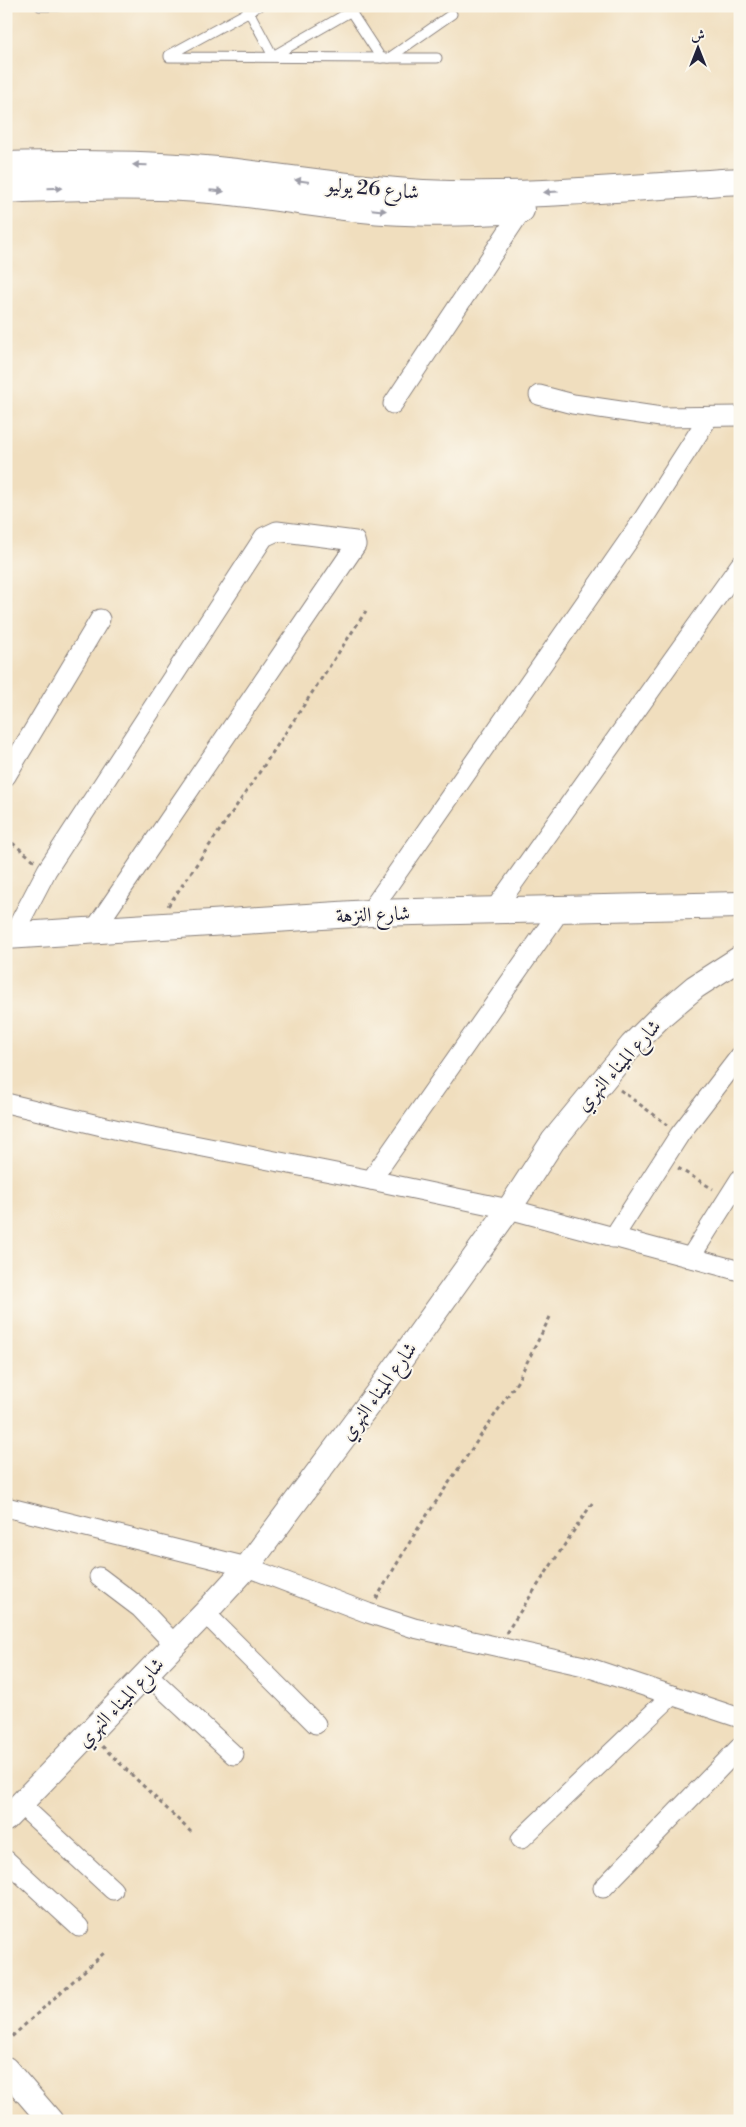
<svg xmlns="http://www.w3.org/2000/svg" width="746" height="2127" font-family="'Libre Bodoni',Amiri,serif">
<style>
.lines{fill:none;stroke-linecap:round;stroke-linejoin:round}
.service-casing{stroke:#89807c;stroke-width:11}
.minor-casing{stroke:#89807c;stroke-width:21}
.tertiary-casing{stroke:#89807c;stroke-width:26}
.secondary-casing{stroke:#89807c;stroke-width:28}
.path{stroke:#89807c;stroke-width:3;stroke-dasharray:4 4;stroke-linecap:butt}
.service{stroke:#fff;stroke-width:9}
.minor{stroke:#fff;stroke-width:19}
.tertiary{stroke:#fff;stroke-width:24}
.secondary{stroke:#fff;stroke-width:26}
.oneway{fill:#9c9ca7}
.labels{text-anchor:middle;stroke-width:4;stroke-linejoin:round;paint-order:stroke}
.street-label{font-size:20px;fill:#22223b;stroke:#fbf7ec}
</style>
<rect width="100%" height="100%" fill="#fbf7ec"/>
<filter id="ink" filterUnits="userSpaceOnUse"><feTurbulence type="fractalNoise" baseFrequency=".02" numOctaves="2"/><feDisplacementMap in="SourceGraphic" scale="10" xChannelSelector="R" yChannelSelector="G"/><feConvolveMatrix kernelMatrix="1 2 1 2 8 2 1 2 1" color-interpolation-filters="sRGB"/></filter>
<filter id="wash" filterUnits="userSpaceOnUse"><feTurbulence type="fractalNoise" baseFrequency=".0096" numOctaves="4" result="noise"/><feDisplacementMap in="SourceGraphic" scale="20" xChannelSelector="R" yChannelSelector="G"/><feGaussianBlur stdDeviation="1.12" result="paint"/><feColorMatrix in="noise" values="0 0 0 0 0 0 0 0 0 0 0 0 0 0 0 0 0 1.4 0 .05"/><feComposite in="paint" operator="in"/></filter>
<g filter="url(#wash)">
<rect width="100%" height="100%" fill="#f0debe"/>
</g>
<g filter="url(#ink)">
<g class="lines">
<defs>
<g id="service">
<polyline points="40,6 58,6"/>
<polyline points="246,6 273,56"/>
<polyline points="259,6 169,55 169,57 389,58 452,14"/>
<polyline points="351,12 381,58"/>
<polyline points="273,56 360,6"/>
<polyline points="389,58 437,58"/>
</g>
<g id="minor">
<polyline points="539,395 573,404 661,417 740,416"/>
<polyline points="393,404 522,210"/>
<polyline points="6,776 100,619"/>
<polyline points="561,909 371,1180 509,1209 740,1271"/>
<polyline points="494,910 740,565"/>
<polyline points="369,913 638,527 708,418"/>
<polyline points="13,935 47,870 264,537 277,531 355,541 356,545 94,930"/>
<polyline points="6,1103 123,1131 371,1180"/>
<polyline points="613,1238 680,1134 740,1056"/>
<polyline points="690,1258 740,1179"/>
<polyline points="6,1507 247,1567 368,1613 414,1628 584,1666 740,1718"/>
<polyline points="99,1577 140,1608 175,1645"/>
<polyline points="205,1613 316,1724"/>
<polyline points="147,1674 234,1755"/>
<polyline points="20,1804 113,1890"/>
<polyline points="521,1839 672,1695"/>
<polyline points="6,1860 79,1927"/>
<polyline points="603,1888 740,1747"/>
</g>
<g id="tertiary">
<polyline points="6,1819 205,1613 247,1567 380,1389 509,1209 553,1141 632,1045 662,1015 695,987 740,958"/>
<polyline points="6,2069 51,2121"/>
</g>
<g id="secondary">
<path d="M6,165C77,163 147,163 217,170C286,177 354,189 423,193C528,198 635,187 740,181"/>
<path d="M6,190C75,187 143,184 211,190C269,195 327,207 385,211C430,214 476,213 521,210"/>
<polyline points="6,936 369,913 740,905"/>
</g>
</defs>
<use href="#service" class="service-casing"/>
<use href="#minor" class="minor-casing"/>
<use href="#tertiary" class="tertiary-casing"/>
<use href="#secondary" class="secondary-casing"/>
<g class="path">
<polyline points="6,838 35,861"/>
<polyline points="168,906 263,767 366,611"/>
<polyline points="620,1090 668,1125"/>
<polyline points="678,1168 713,1189"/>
<polyline points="376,1599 417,1530 517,1382 550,1317"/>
<polyline points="506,1633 593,1502"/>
<polyline points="102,1746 191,1832"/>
<polyline points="6,2042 104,1953"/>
</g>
<use href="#service" class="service"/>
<use href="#minor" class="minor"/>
<use href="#tertiary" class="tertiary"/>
<use href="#secondary" class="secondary"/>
</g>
<defs><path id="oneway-solid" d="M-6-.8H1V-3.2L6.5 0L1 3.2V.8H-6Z" transform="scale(1.25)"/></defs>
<g class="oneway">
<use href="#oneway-solid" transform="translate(140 165) rotate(-178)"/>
<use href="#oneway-solid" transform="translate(302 181) rotate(-172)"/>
<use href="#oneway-solid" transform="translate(55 188) rotate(-2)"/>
<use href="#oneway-solid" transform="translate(217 191) rotate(5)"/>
<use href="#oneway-solid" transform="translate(551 192) rotate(177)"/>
<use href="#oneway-solid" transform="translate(379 210) rotate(6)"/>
</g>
</g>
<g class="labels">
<g class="street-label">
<text transform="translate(373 188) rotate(5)" y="7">شارع 26 يوليو</text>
<text transform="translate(373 914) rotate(-2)" y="7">شارع النزهة</text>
<text transform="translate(618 1065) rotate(-48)" y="7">شارع الميناء النهري</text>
<text transform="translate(378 1391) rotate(-54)" y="7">شارع الميناء النهري</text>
<text transform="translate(120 1702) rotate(-46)" y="7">شارع الميناء النهري</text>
</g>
</g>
<rect width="746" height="2127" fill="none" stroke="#fbf7ec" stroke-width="25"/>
<g transform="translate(698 48)" stroke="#fbf7ec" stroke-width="4" paint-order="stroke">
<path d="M0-4L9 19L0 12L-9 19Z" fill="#22223b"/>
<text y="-8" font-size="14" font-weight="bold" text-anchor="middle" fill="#22223b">ش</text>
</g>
</svg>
